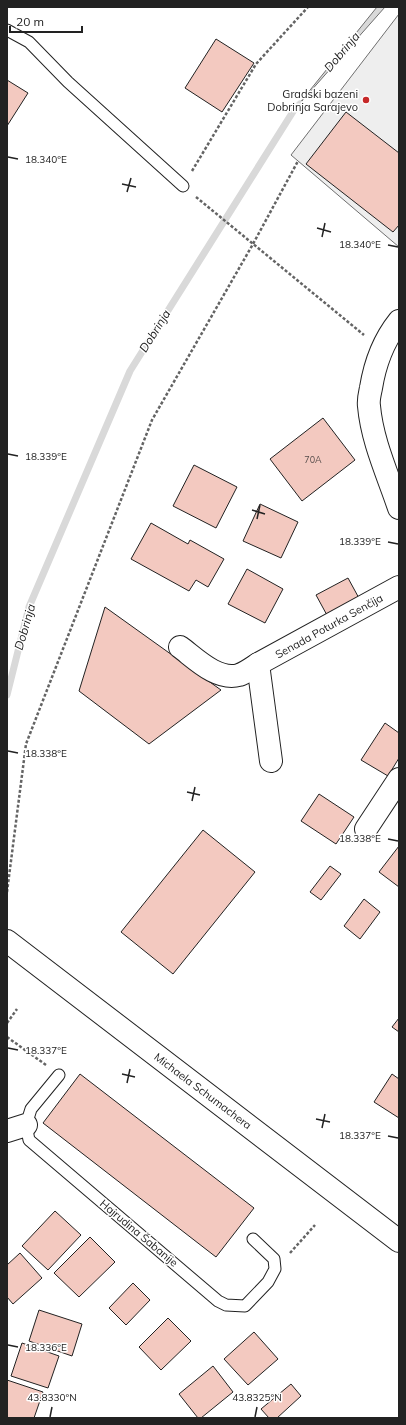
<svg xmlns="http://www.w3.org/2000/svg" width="406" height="1425" font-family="Mulish,sans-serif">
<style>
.green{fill:#eee;stroke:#6f6f6f}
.water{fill:#d9d9d9;stroke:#6f6f6f}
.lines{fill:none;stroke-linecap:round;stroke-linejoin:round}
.stream{stroke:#d9d9d9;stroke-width:7}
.building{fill:#f3c9c0;stroke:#222}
.lane-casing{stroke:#222;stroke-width:13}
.street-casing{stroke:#222;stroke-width:24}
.secondary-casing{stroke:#222;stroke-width:24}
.path{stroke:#646464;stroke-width:2.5;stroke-dasharray:3 2;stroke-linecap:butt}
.lane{stroke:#fff;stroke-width:11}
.street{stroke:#fff;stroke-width:22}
.secondary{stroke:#fff;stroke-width:22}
.ticks{fill:none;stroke:#222;stroke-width:1.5}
.poi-dot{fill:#c62828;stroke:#fff;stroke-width:1.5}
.labels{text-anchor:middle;stroke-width:3;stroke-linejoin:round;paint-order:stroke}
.number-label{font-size:9px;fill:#564c4a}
.poi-label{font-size:11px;fill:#222;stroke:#fff;text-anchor:end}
.street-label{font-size:11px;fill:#222;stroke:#fff}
.water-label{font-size:12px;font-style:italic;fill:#222;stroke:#fff}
.ticks-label{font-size:10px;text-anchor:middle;fill:#222;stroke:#fff;stroke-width:3;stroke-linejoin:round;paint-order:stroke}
</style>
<rect width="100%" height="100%" fill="#fff"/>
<polygon class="green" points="399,14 399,247 291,155"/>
<polygon class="water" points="377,7 385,7 294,110"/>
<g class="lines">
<polyline class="stream" points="7,695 29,607 130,371 294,110 300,104"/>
</g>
<g class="building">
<polygon points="216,39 254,63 222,112 185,88"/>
<polygon points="7,80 28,93 7,126"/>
<polygon points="346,112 399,153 399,225 393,232 306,164"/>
<polygon points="323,418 355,460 302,501 270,459"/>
<polygon points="194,465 237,487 216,528 173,506"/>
<polygon points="260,504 298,522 281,558 243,541"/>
<polygon points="151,523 188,544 190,540 224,559 208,587 196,580 189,591 131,559"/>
<polygon points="247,569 283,589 265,623 228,604"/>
<polygon points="348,578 360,600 328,617 316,595"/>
<polygon points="105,607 221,690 149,744 79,691"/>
<polygon points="385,723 399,733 399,758 388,776 361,760"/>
<polygon points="319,794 354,817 336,844 301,821"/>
<polygon points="203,830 255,872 173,974 121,932"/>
<polygon points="399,846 399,887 379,872"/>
<polygon points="330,866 341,874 321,900 310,892"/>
<polygon points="364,899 380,912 360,939 344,926"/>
<polygon points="399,1018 399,1032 392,1027"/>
<polygon points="80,1074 254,1208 216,1257 43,1123"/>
<polygon points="392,1074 399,1079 399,1118 374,1102"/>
<polygon points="55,1211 81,1235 48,1270 22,1246"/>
<polygon points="90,1237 115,1262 79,1297 54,1273"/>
<polygon points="20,1253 42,1278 13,1304 7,1297 7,1265"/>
<polygon points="133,1283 150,1300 126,1325 109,1308"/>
<polygon points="39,1310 82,1324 72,1356 29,1341"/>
<polygon points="168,1318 191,1341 161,1370 139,1347"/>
<polygon points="254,1332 278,1359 248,1385 224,1359"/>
<polygon points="22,1343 59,1356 48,1388 11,1376"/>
<polygon points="213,1366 233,1392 201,1418 198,1418 179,1394"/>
<polygon points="7,1380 43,1392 34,1418 7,1418"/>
<polygon points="291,1384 301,1396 277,1418 269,1418 261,1409"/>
</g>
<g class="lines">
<defs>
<g id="lane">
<polyline points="7,30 29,42 68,82 183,186"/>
<polyline points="59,1075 31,1109 26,1125 29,1140 218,1301 226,1305 245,1306 268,1282 275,1269 274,1259 253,1239"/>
</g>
<g id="street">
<path d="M399,321C383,341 375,363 371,388C370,393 368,400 369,406C372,441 388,475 399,508"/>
<path d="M180,647C195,658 217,681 239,675C245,673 252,668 258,664"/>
<polyline points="271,761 258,664 399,587"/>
<polyline points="366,829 399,779"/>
<polyline points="7,1131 26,1125"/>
</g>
<polyline id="secondary" points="7,941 399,1241"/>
</defs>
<use href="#lane" class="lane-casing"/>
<use href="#street" class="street-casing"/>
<use href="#secondary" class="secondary-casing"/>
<g class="path">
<polyline points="192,171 256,64 308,7"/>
<polyline points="196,197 364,335"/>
<polyline points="7,892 26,744 152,420 253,244 298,161"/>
<polyline points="7,1023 17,1009"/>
<polyline points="7,1037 46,1065"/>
<polyline points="290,1253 315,1225"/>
</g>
<use href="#lane" class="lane"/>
<use href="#street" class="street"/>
<use href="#secondary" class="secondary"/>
</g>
<path class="ticks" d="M8,157L18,159M122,184L136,187M127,192L131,178M317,228L331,232M322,237L325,223M388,245L398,247M8,454L18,456M252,510L265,514M257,519L260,505M388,542L398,544M8,751L18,753M187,792L200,795M192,801L195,787M388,839L398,841M8,1048L18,1050M122,1074L135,1077M127,1083L130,1069M316,1119L330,1122M322,1128L325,1114M388,1136L398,1138M8,1345L18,1347M50,1417L52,1407M255,1417L257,1407"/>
<circle class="poi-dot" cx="366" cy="100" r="4"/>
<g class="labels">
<g class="number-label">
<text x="313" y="463">70A</text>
</g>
<g class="poi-label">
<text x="358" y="98">Gradski bazeni<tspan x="358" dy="13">Dobrinja Sarajevo</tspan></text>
</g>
<g class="street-label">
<text transform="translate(329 626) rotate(-29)" y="4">Senada Poturka Senčija</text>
<text transform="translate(203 1091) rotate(37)" y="4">Michaela Schumachera</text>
<text transform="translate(139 1233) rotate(40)" y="4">Hajrudina Šabanije</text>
</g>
<g class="water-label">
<text transform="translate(342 52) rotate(-50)" y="4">Dobrinja</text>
<text transform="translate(155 331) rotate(-58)" y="4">Dobrinja</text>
<text transform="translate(25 627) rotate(-74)" y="4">Dobrinja</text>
</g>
</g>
<g class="ticks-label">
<text x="46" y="163">18.340°E</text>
<text x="360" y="248">18.340°E</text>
<text x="46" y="460">18.339°E</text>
<text x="360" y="545">18.339°E</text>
<text x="46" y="757">18.338°E</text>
<text x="360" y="842">18.338°E</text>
<text x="46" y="1054">18.337°E</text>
<text x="360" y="1139">18.337°E</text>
<text x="46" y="1351">18.336°E</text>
<text x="52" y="1401">43.8330°N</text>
<text x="257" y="1401">43.8325°N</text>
</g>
<rect width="406" height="1425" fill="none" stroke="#222222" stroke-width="16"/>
<path d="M10 26v6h72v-6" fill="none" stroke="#222222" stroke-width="2"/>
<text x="16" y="26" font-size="12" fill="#222222" stroke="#ffffff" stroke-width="3" paint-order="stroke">20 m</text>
</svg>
